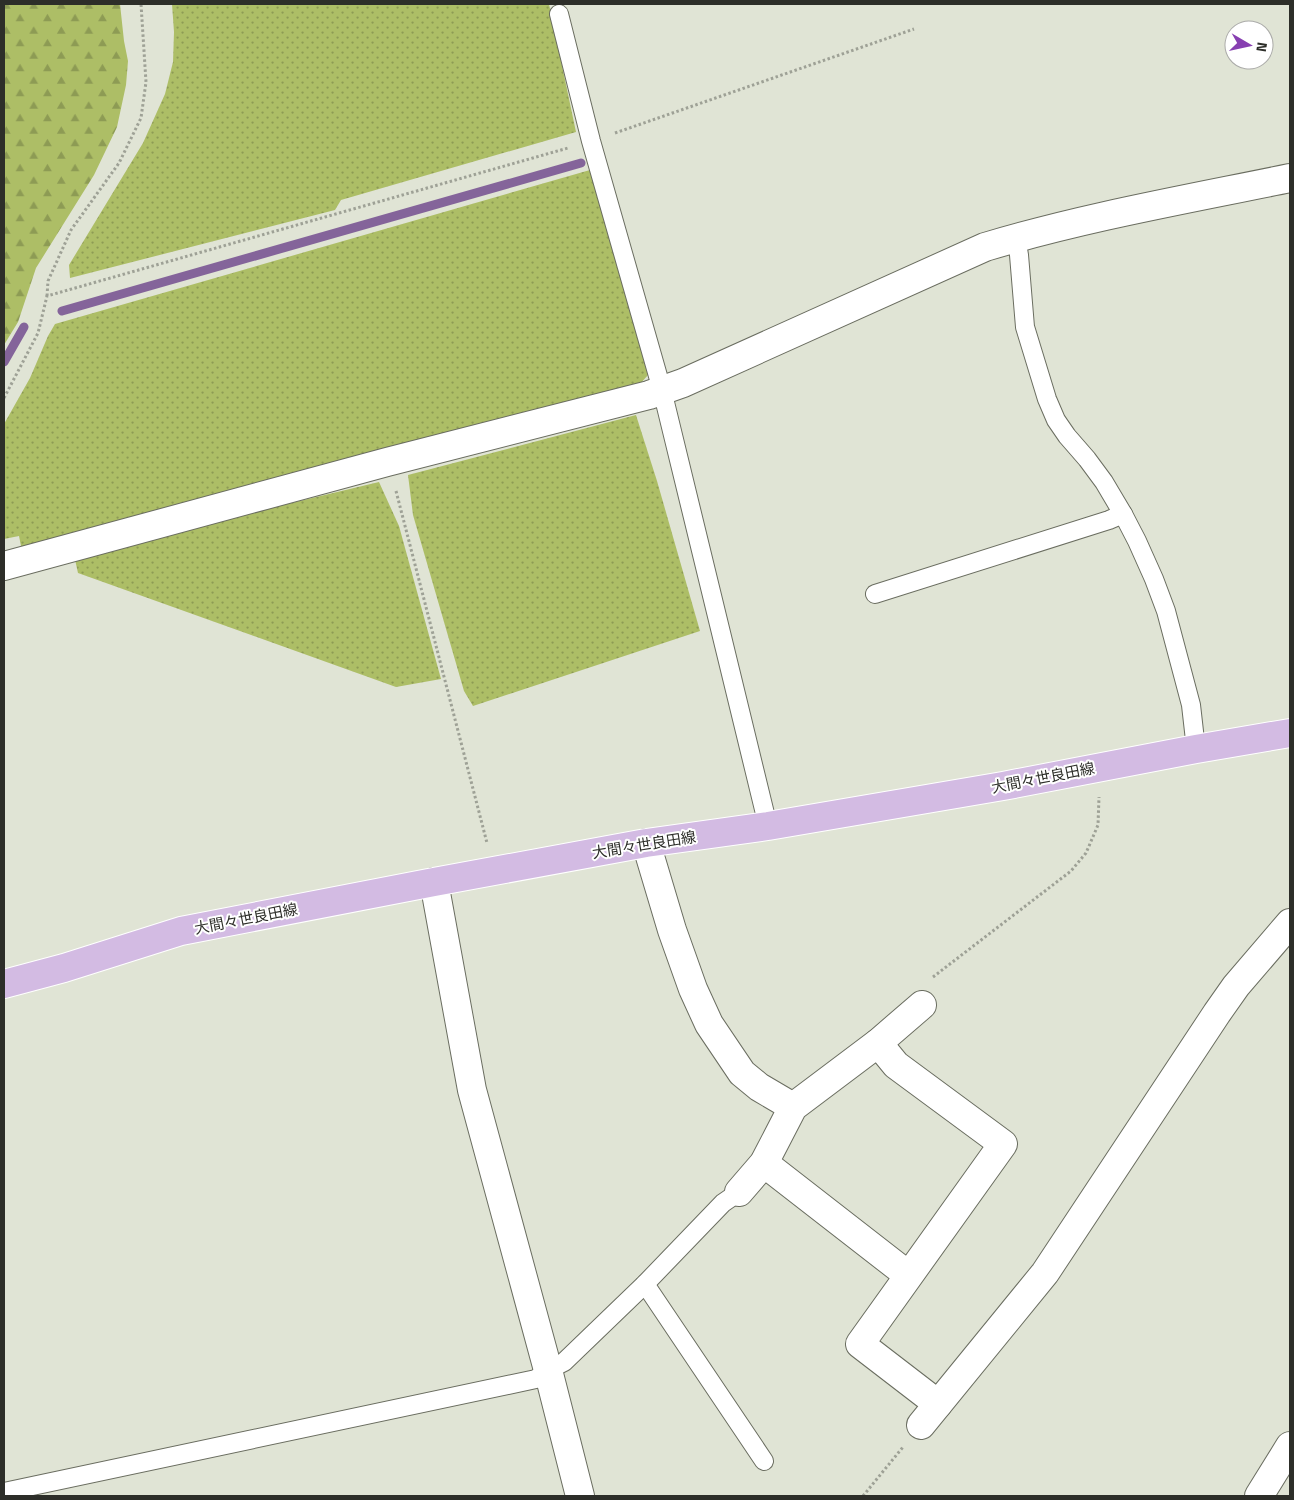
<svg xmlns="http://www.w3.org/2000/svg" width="1294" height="1500" font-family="'Titillium Web','Noto Sans JP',sans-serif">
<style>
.green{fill:url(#green-dots)}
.forest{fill:url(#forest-firs)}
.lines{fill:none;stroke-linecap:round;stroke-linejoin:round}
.stream{stroke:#84649a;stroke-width:9}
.lane-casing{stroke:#6a6d60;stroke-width:20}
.street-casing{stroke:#6a6d60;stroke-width:30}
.primary-casing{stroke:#fff;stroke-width:30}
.path{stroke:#9ea196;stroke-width:3;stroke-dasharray:2.5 2.5;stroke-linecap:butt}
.lane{stroke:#fff;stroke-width:18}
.street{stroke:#fff;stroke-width:28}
.primary{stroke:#d3bbe3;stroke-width:28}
.labels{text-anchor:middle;stroke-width:4;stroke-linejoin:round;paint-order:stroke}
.street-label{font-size:15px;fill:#2d2e29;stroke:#fff}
</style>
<defs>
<pattern id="green-dots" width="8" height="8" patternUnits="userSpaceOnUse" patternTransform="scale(1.25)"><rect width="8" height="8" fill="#adbe66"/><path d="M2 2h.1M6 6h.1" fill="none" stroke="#8d9b54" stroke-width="1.8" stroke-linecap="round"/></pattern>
<pattern id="forest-firs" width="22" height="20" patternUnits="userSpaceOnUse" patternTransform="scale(1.25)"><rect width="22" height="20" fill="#adbe66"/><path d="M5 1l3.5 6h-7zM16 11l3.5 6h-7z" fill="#8d9b54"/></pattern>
</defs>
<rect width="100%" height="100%" fill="#e0e4d5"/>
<g class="green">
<polygon points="172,4 549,4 576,132 341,200 335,210 70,278 69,265 143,143 165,94 173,62 174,32"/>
<polygon points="590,170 648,375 640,384 22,551 19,536 4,539 4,424 30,378 48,336 55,324"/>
<polygon points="636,415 657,481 700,631 473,706 464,691 413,515 408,475"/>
<polygon points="379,482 399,526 441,679 396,687 78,573 74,555"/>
</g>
<polygon class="forest" points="4,4 120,4 124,41 128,61 126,85 117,127 94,175 36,268 18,322 4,345"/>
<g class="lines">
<g class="stream">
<polyline points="62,311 581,163"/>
<polyline points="4,362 24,327"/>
</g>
<defs>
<g id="lane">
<polyline points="559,14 591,141 662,390 768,826"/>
<polyline points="1016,238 1019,255 1025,327 1047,399 1056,420 1067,436 1087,459 1104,482 1123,514 1137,541 1154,579 1166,611 1191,705 1196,749"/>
<polyline points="875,594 1109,520 1123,514"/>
<polyline points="645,1284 764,1461"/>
<polyline points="4,1492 536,1379 548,1370 564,1362 645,1284 723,1203 739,1192"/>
</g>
<g id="street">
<path d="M4,566L387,462L649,395L683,383L985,247C1085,217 1188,199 1290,178"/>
<polyline points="646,843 672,930 693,989 709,1024 742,1073 759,1087 793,1107"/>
<polyline points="434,882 472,1090 548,1370 580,1496"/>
<polyline points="878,1043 896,1065 1003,1144 860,1344 938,1404"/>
<polyline points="764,1163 908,1275"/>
<polyline points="739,1192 764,1163 793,1107 878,1043 922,1005"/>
<polyline points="921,1425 1045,1273 1217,1013 1236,986 1290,923"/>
<polyline points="1259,1496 1290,1446"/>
</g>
<polyline id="primary" points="4,984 64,968 181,931 434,882 646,843 768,826 1003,786 1196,749 1290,733"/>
</defs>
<use href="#lane" class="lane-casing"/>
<use href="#street" class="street-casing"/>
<use href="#primary" class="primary-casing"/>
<g class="path">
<polyline points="615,133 914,29"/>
<polyline points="47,296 48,281 71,230 119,163 141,118 146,82 141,4"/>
<polyline points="4,398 38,333 47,296 568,148"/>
<polyline points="396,491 487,843"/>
<polyline points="933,977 1071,871 1086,853 1098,825 1099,797"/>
<polyline points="863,1496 903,1447"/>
</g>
<use href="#lane" class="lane"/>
<use href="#street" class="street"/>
<use href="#primary" class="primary"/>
</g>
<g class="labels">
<g class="street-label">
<text transform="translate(1043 778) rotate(-11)" y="5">大間々世良田線</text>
<text transform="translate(644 845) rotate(-9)" y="5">大間々世良田線</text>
<text transform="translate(246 919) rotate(-11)" y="5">大間々世良田線</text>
</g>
</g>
<rect width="1294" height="1500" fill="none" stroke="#2d2e29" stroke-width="10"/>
<g transform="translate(1249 45) rotate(99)"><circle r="24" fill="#ffffff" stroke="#ababa9"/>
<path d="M0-4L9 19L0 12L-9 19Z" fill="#873fb1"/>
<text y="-8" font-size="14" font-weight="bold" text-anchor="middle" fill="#2d2e29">N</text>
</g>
</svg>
